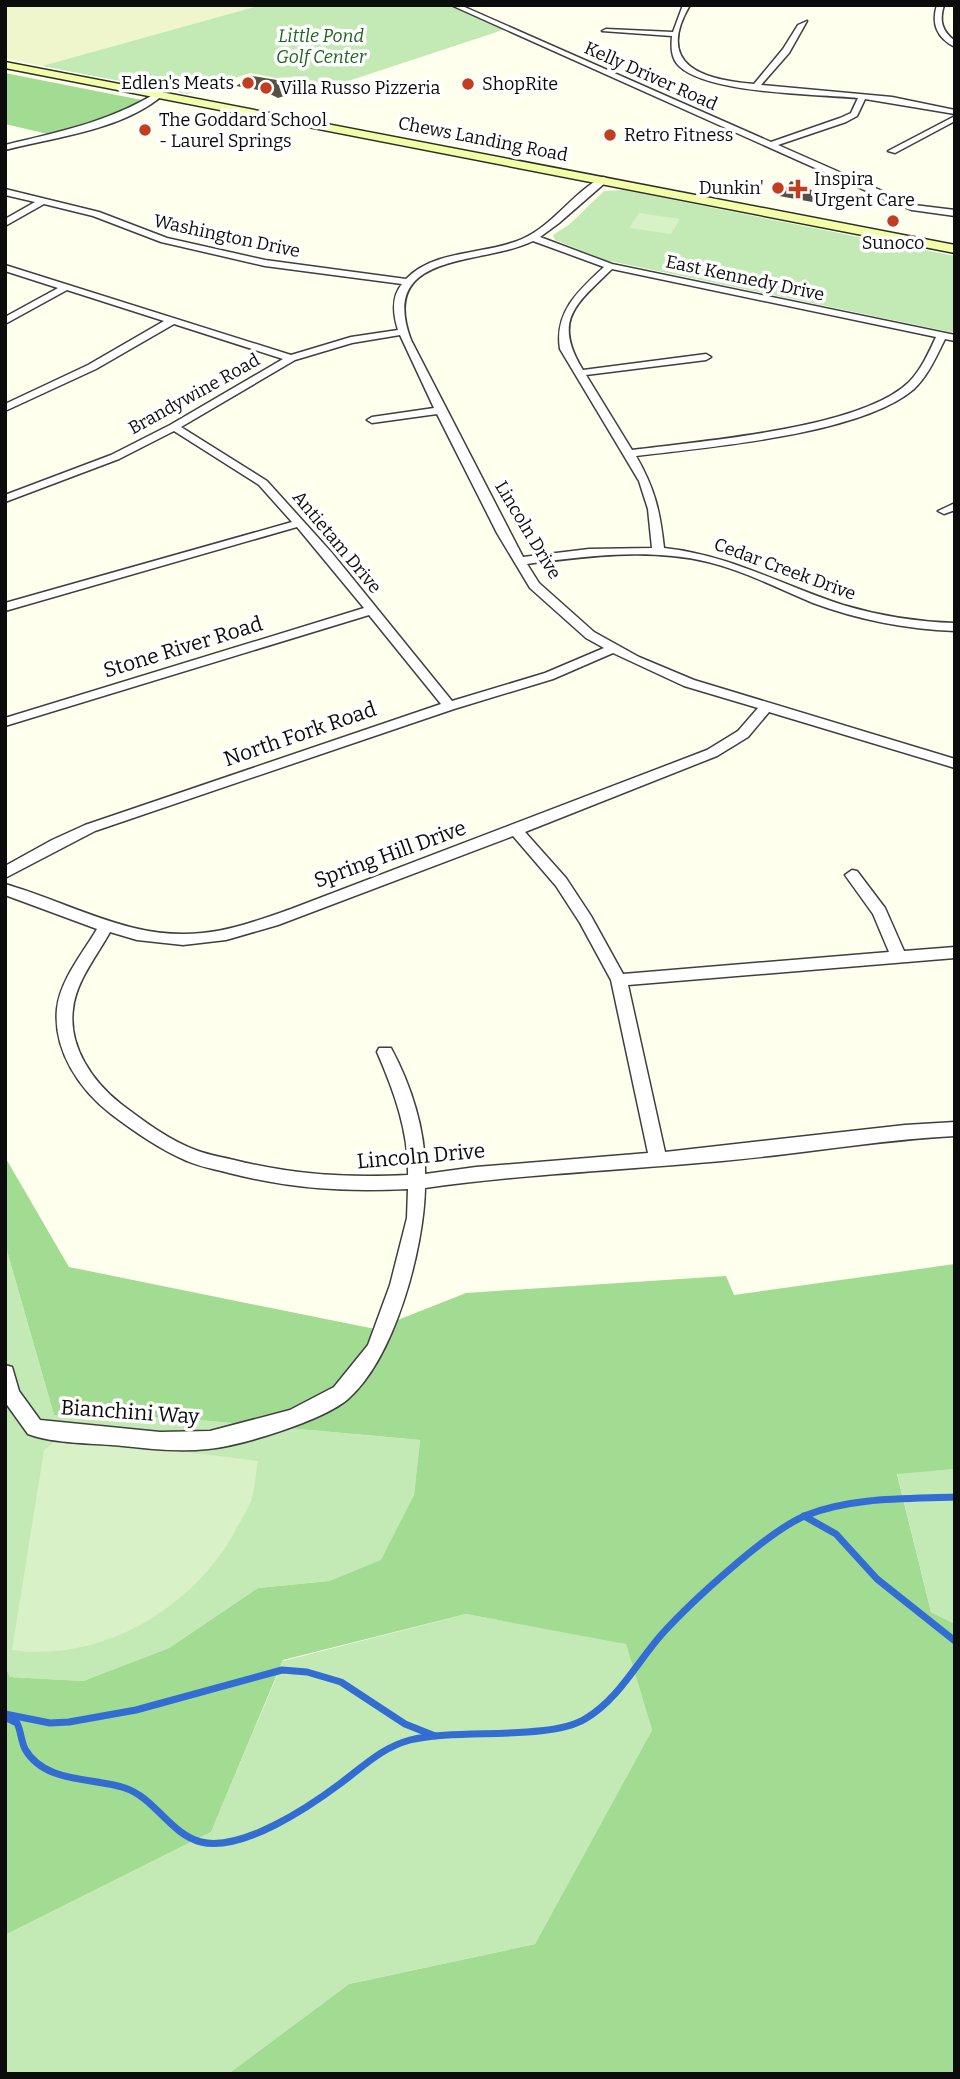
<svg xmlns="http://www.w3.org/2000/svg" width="960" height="2079" font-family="Bitter,serif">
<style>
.farmland{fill:#eff6cb}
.green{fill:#c3eab4}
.forest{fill:#a2dc93}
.pitch{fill:#d8f1c7}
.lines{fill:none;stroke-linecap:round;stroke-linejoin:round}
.stream{stroke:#336cd2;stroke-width:7}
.building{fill:#555148}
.minor-casing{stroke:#3f3f3f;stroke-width:3}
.secondary-casing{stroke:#2e2e2e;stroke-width:3}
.minor{fill:#fff;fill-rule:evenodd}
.secondary{fill:#f3ffa7;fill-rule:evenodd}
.poi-dot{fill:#c13f20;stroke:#fff;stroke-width:2.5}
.labels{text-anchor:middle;stroke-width:7;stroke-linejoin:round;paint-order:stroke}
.far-park-label{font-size:18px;font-style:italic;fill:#1b661d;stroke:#fff}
.far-street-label{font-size:18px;fill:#0c0c0c;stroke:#fff}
.far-poi-label{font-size:18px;fill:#0c0c0c;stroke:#fff;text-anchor:start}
.street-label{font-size:21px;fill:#0c0c0c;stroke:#fff}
</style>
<rect width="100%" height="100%" fill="#feffec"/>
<polygon class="farmland" points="5,5 261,5 42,66 5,58"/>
<g class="green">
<polygon points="261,5 452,5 506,29 327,88 250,73 187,94 42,66"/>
<polygon points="623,190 955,256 955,333 605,260 555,240 553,235 570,224 604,191"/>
<polygon points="5,1244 54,1415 176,1418 420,1440 414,1495 382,1560 329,1581 258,1588 169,1648 83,1681 10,1677 5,1666"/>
<polygon points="955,1469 955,1624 931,1612 897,1473"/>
<polygon points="466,1614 626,1643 652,1730 535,1944 349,1984 228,2074 5,2074 5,1935 211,1832 283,1661"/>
</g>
<g class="forest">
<polygon points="5,73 147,101 122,117 52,135 5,124"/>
<polygon points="5,1157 69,1267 375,1329 466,1293 726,1276 734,1295 955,1264 955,1469 897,1474 931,1612 955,1624 955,2074 228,2074 349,1984 535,1944 652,1730 626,1644 466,1614 283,1660 211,1832 5,1935 5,1666 10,1677 83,1681 169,1648 258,1588 329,1581 381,1560 414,1495 420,1440 176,1418 54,1415 5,1244"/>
</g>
<g class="pitch">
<polygon points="639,213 680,219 671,234 629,228"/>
<path d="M61,1436L258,1461C256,1473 255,1486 252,1498C249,1509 240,1521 235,1531C193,1609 100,1663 12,1650L44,1450Z"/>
</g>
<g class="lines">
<g class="stream">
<polyline points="804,1516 836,1534 877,1579 955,1641"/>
<polyline points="5,1714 50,1723 69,1722 136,1710 282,1670 307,1672 341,1682 405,1724 435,1736"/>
<path d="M5,1717L17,1723C21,1731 21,1741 25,1749C45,1784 93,1777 125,1788C155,1798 170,1834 201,1842C242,1852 309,1807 341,1783C364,1766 381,1748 410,1740C457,1728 548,1741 585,1719C619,1699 637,1662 662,1634C690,1603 770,1529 807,1515C852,1497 907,1499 955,1497"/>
</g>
</g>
<g class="building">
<polygon points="252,76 277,80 300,91 278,98 264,91 236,86"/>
<polygon points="791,181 841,203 840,207 779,196"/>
</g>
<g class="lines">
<defs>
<g id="minor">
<path d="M451,5H460L771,142L840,118L851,113L858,98C816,94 708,94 679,66C671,58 671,47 672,36L602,31L606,29L673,32L683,5H690C654,66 704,80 754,84L783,49L798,25L807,21L789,53L761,85L892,97L955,110V114L865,99L857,116L846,122L778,145L914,205L955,210V216L912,210L882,198Z"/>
<path d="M937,5H944C939,21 942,31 955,41V47C937,38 931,24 937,5Z"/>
<path d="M156,93L163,95C122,130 56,137 5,150V145C58,132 109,122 156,93Z"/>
<polygon points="955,116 955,121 895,153 888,151"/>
<path d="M603,177L606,178V182L559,223L540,237L612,264L955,335V341L945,339C937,355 928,376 914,389C860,435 708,447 636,456C655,489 660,511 664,548C730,555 781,585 843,605C880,616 917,622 955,623V631C906,629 859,620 813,603C779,589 745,571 708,562C649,548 587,556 527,564L539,583L594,632L639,657L694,680L955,759V768L769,712L748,737L717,756L525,832L566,878L591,916L623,974L889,952L873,914L845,875L852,870L857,871L885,908L904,951L955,947V958L628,985L665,1152L905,1125L955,1122V1136C877,1140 800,1154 722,1161C623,1170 523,1174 425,1188C424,1248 395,1358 348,1399C324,1420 241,1446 208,1449C180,1452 151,1449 123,1446C95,1443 54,1444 28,1434L5,1402V1365L12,1367L19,1391L40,1420L160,1432L210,1431L290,1410L334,1387L368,1345L390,1285L407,1218L408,1189C343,1192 292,1189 229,1173C215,1169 200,1167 187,1161C159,1149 135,1132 111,1114C80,1090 53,1051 57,1009C60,980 83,953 97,929L5,895V884C71,903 132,941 202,933C233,930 262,919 291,909L707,750L738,731L758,708L684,686L613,653L553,679L454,709L95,831L5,878V866L52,840L85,825L441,704L369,615L5,726V718L364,608L297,527L5,611V603L292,522L259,485L174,431L119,459L5,502V495L111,455L170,425L283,359L174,324L96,369L5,411V404L88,365L164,321L67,290L5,324V317L58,288L5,271V265L291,355L351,337L398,330C393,314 391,297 402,284L265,266L161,242L93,216L44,204L5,226V219L35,202L5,195V189L99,212L167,238L265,260L406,279C435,249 486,255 522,239C554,225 574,191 603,177ZM533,241L604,267C579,290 554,312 560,349L639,481L648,509L652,548L589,549L523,557L411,340C377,250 482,266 533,241ZM612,269L936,337C929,352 921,370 909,382C861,429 700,441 632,450L586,375L706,360L711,357L706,354L583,370C552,320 576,304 612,269ZM400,335L434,408L372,417L367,420L372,423L437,414L497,533L530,588L586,638L604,648L545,673L452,701L332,553L267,481L181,427L295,360L352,343ZM513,836L556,886L580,923L611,980L648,1153L476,1167L425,1174C426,1131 411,1085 391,1048H379L377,1052C394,1091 409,1132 408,1175C347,1178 294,1175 234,1160C222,1157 209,1155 198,1151C170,1141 145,1122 121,1104C93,1082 68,1047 73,1009C76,981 97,956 110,932L137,940L183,945L226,940L278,925Z"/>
<polygon points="955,503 955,510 944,514 938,511"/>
</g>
<polygon id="secondary" points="5,62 955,245 955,253 5,68"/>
</defs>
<use href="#minor" class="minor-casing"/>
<use href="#secondary" class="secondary-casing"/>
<use href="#minor" class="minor"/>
<use href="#secondary" class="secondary"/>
</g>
<g class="poi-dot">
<circle cx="248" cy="83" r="7"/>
<circle cx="468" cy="84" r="7"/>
<circle cx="266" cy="88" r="7"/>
<circle cx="145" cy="130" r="7"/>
<circle cx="610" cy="135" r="7"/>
<circle cx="778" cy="188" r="7"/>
<path d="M794.5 178.5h7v7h7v7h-7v7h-7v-7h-7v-7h7z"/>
<circle cx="893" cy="221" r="7"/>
</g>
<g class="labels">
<g class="far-park-label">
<text x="321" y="42">Little Pond<tspan x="321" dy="21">Golf Center</tspan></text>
</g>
<g class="far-street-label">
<text transform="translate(651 76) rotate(24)" y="6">Kelly Driver Road</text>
<text transform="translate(483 139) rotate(11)" y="6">Chews Landing Road</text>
<text transform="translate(227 236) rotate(12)" y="6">Washington Drive</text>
<text transform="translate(745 278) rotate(12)" y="6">East Kennedy Drive</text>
<text transform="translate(194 394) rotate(-29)" y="6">Brandywine Road</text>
<text transform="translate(528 530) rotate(59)" y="6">Lincoln Drive</text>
<text transform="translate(337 542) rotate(50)" y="6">Antietam Drive</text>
<text transform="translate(785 569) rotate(20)" y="6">Cedar Creek Drive</text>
</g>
<g class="far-poi-label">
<text x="234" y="89" text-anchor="end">Edlen's Meats</text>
<text x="482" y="90">ShopRite</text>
<text x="280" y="94">Villa Russo Pizzeria</text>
<text x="159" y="126">The Goddard School<tspan x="159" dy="21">- Laurel Springs</tspan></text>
<text x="624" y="141">Retro Fitness</text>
<text x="814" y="185">Inspira<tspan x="814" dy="21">Urgent Care</tspan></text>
<text x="764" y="194" text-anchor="end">Dunkin'</text>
<text x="893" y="249" text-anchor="middle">Sunoco</text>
</g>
<g class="street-label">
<text transform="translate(183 647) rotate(-17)" y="7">Stone River Road</text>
<text transform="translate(300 734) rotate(-19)" y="7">North Fork Road</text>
<text transform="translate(390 854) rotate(-20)" y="7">Spring Hill Drive</text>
<text transform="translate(421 1156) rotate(-5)" y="7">Lincoln Drive</text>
<text transform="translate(130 1412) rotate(4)" y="7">Bianchini Way</text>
</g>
</g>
<rect width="960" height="2079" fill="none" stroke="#0c0c0c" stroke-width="14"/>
</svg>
